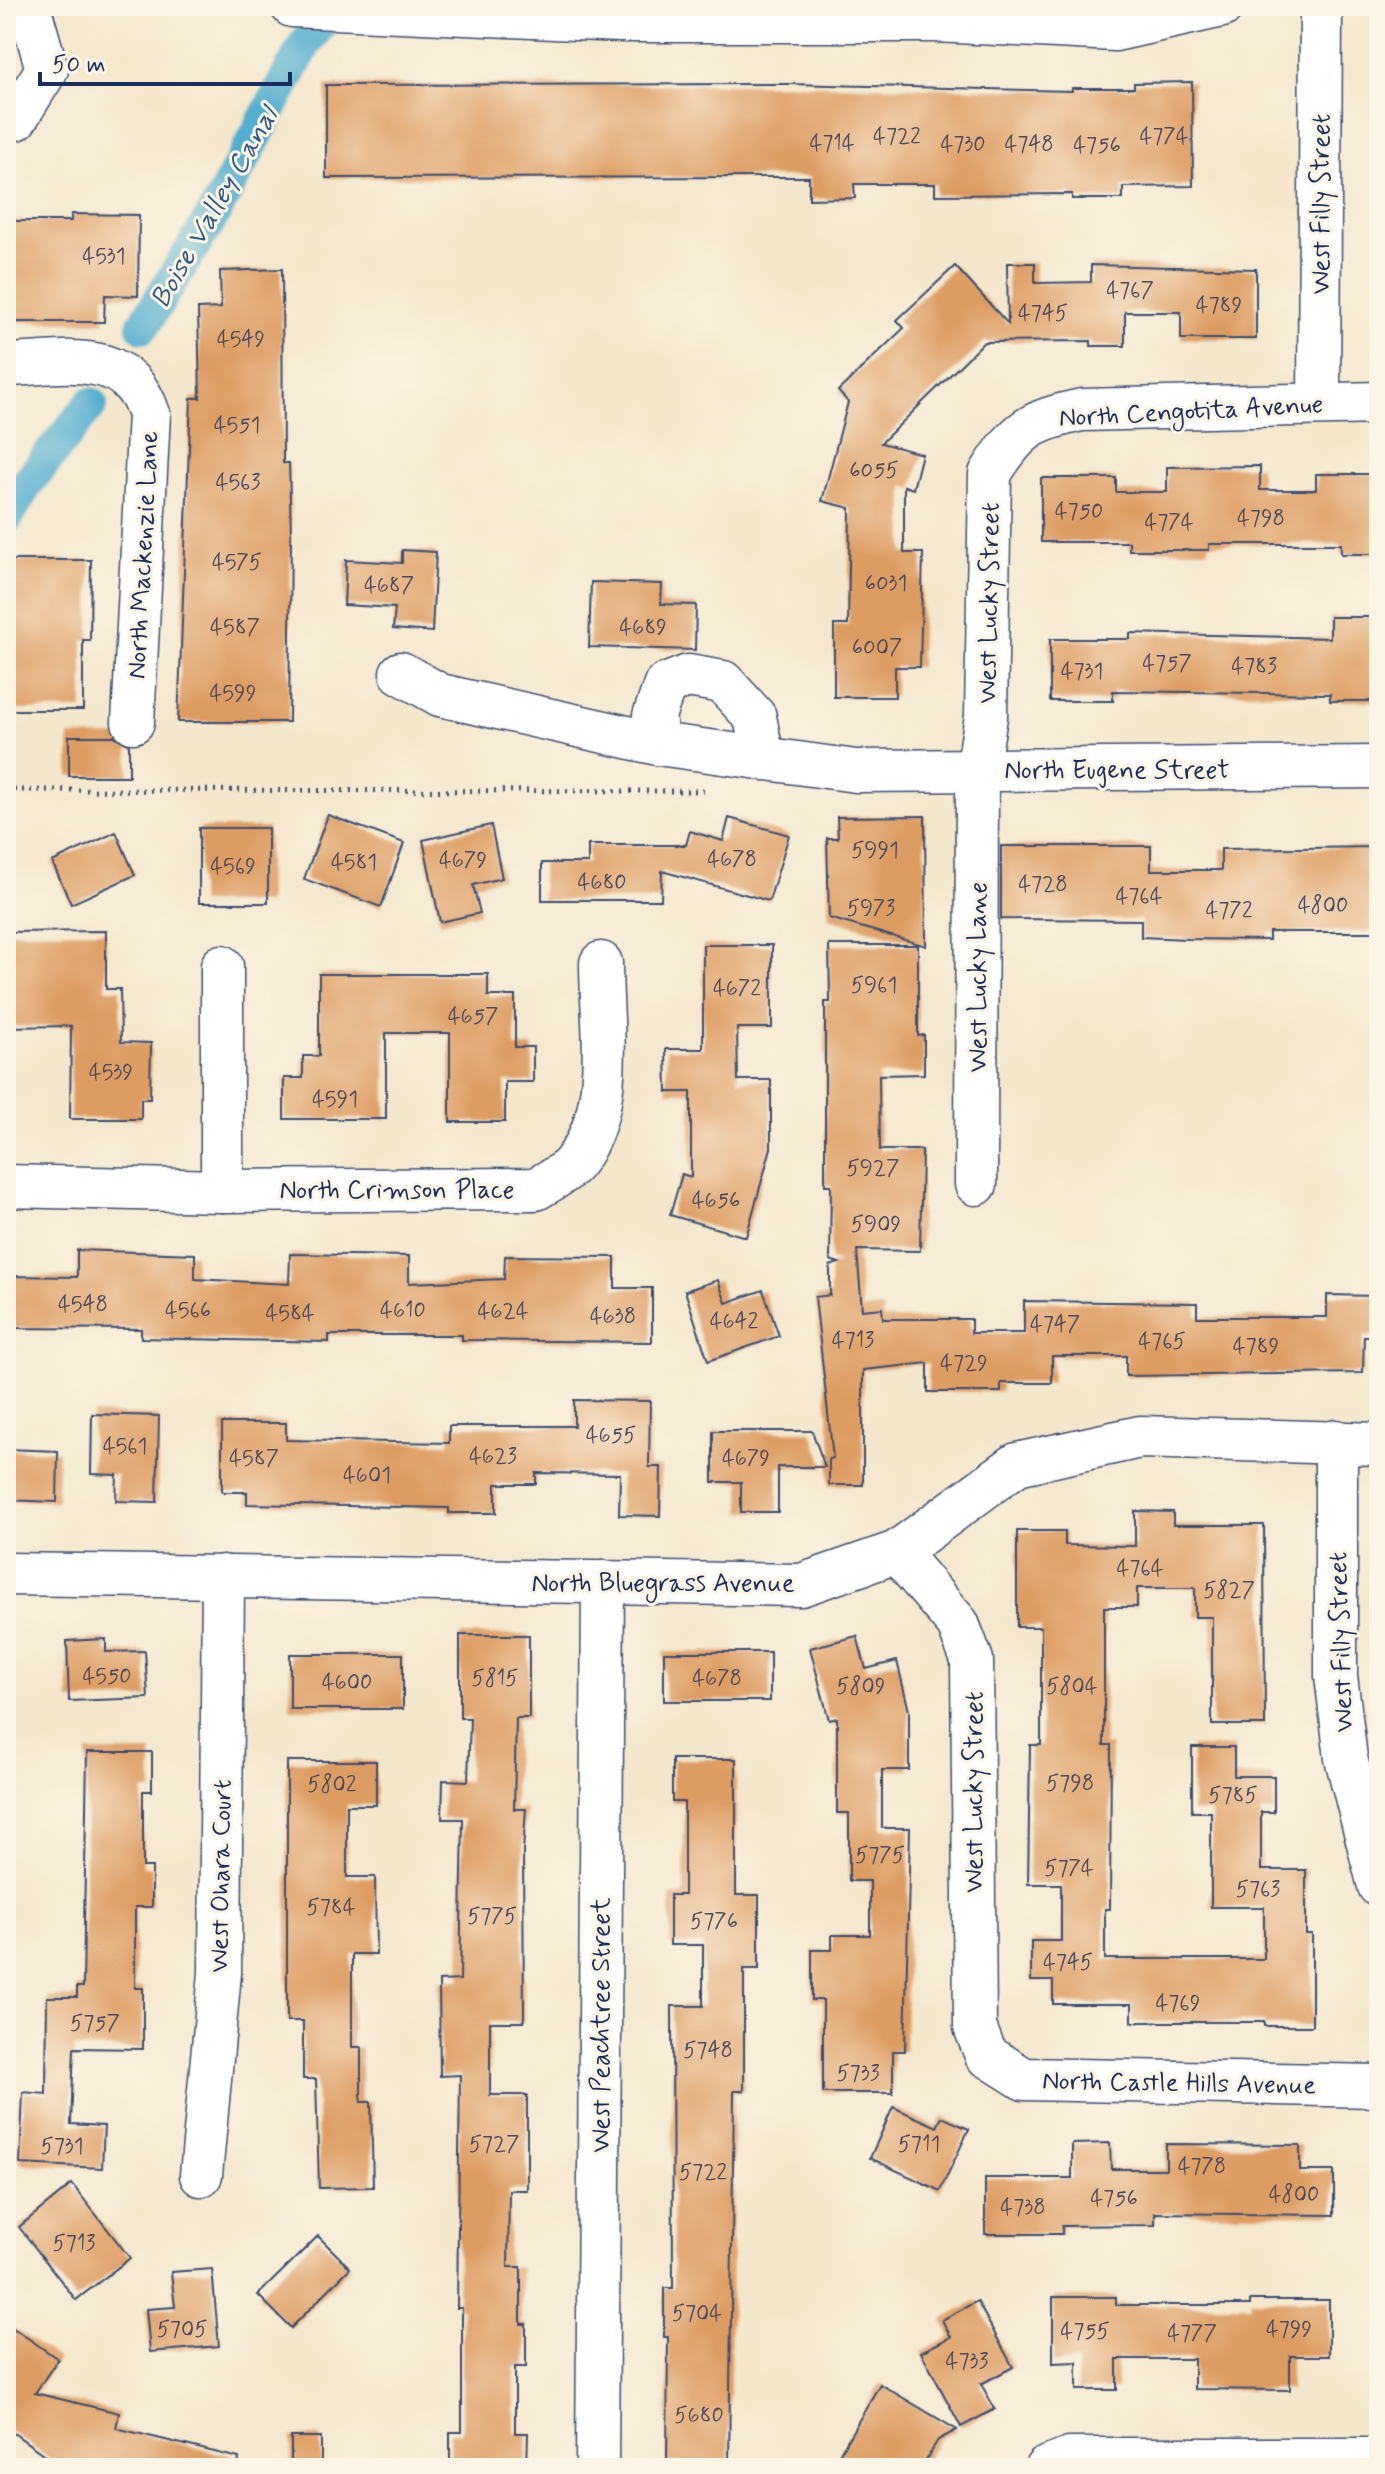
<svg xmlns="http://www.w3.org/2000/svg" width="1385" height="2474" font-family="Mynerve,sans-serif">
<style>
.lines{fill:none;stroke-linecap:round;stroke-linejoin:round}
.canal{stroke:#52aed0;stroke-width:34}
.building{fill:#dd9c62}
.minor-casing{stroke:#3c4b6e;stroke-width:45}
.path{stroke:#3c4b6e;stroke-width:5;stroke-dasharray:2 6;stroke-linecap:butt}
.minor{stroke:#fff;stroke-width:42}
.labels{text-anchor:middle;stroke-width:6;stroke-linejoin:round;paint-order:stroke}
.number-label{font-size:22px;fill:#4c4a5f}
.street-label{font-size:26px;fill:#1b2f5e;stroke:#fcf5e5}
.water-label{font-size:28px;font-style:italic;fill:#2e5b86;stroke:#fcf5e5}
</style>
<rect width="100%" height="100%" fill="#fcf5e5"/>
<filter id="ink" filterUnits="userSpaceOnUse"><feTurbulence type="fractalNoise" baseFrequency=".0125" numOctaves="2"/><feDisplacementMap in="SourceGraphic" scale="16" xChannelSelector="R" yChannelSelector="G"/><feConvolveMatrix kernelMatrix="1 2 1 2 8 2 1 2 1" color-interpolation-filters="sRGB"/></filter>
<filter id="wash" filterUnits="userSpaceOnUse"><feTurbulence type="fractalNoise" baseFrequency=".006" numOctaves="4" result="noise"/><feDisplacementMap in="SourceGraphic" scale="32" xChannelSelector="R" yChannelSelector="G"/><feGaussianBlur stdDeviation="1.8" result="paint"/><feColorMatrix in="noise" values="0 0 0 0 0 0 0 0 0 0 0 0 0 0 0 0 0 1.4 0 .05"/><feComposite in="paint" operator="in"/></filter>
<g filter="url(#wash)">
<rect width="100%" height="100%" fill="#f4e7cc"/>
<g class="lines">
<g class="canal">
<polyline points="143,326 215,212 305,44 334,6"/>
<polyline points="6,518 28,482 91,404"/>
</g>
</g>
<g id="blocks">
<g class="building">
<polygon points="1192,82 1193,186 1123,187 1123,199 1072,199 1072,194 935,195 935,184 854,184 855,198 809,199 809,177 326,178 326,85 790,84 1072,91 1072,88 1134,88 1134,83"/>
<polygon points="71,214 139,215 138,296 105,295 104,322 7,322 7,221 71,221"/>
<polygon points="1007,263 1035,263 1035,283 1091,282 1091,265 1256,269 1256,339 1181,339 1181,312 1125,312 1125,346 1091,346 1091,341 984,342 881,443 922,454 913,489 904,486 904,553 923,553 920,667 895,667 895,697 834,697 834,625 848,625 850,508 822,501 848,402 838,391 904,328 897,320 955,266 1008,324"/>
<polygon points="282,269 283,463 289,463 291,535 289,722 178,722 191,398 200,398 198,309 221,308 220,271"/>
<polygon points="1260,466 1260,490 1316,490 1316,474 1379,474 1379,554 1341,554 1341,544 1209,544 1209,550 1129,550 1129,542 1041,542 1041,478 1116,478 1116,492 1167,492 1167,467"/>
<polygon points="402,550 436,552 432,632 393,629 395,608 344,605 346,560 402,563"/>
<polygon points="6,560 91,560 90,640 83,640 83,710 6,710"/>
<polygon points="591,582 662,584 661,604 696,605 695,650 589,647"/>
<polygon points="1330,617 1379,617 1379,701 1330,701 1330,694 1113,691 1113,701 1050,701 1050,639 1130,639 1130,633 1330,638"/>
<polygon points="69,736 114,736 129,745 129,776 69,776"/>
<polygon points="328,815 404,843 381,907 304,879"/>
<polygon points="925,816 926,946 829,918 827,838 838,838 837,817"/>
<polygon points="729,818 789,835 769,901 662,871 661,900 542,900 542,863 588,863 588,845 686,845 690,831 723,841"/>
<polygon points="491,825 502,878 473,885 480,913 440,922 423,840"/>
<rect x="199" y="828" width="69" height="75"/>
<polygon points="116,832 135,875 71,904 52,862"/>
<polygon points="1001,846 1151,846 1151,870 1221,870 1221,849 1379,847 1379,932 1269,932 1269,940 1188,939 1141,937 1141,920 1001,919"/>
<polygon points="106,931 106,989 120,989 121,1042 151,1043 150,1099 141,1099 141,1119 70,1119 71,1026 6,1027 6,932"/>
<polygon points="703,945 772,945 772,1028 737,1028 738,1080 771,1080 771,1148 746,1237 670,1215 682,1174 691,1177 691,1092 667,1092 666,1049 703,1049"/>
<polygon points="829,945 918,945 918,1036 924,1035 924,1074 879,1075 880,1150 922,1150 920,1251 857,1250 862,1310 882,1308 883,1319 971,1319 971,1333 1024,1333 1024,1301 1197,1303 1197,1317 1327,1317 1327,1295 1379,1296 1379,1336 1364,1336 1363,1373 1126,1376 1126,1356 1052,1356 1052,1383 1001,1383 1001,1392 928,1392 928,1363 863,1370 863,1485 829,1485 829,1459 833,1458 815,1297 830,1295 830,1266 839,1263 830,1260 831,1185 825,1185 825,1002 830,1002"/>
<polygon points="319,974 488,974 488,996 515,996 515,1047 533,1047 533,1082 505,1082 505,1122 450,1122 450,1033 386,1033 386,1119 284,1119 284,1078 303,1078 303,1056 319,1056"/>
<polygon points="77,1250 195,1254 195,1279 289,1284 290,1254 409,1256 409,1283 504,1279 505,1256 615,1257 615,1288 652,1288 652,1342 462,1340 462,1335 329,1335 329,1342 141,1338 141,1329 6,1328 6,1276 77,1277"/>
<polygon points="718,1280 726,1303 763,1290 779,1336 708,1361 685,1291"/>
<polygon points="574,1400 650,1401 649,1467 661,1467 660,1516 619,1515 620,1474 536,1473 536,1484 496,1484 496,1513 449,1513 449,1508 247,1504 247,1492 222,1492 222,1423 286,1423 286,1440 449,1443 449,1426 574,1426"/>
<polygon points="92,1414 159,1416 157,1502 116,1501 117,1475 91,1474"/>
<polygon points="713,1431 812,1431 825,1467 778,1467 778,1512 741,1512 741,1482 713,1482"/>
<polygon points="6,1449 58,1451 57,1502 6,1500"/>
<polygon points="1135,1511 1173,1512 1173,1525 1264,1525 1265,1725 1212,1725 1212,1617 1195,1617 1195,1588 1137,1588 1137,1607 1104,1607 1104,1745 1111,1745 1110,1909 1105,1909 1105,1959 1264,1959 1264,1907 1211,1907 1211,1812 1192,1812 1192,1747 1234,1747 1234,1776 1274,1776 1274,1812 1261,1812 1261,1870 1306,1870 1306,1934 1312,1934 1312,2026 1264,2026 1264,2022 1132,2022 1132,2004 1053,2004 1053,1981 1031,1981 1031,1941 1061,1941 1061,1884 1028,1884 1030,1745 1041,1745 1041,1627 1017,1627 1017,1531 1065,1531 1065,1545 1135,1546"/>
<polygon points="460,1635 529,1635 529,1718 516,1718 514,1809 526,1809 523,1851 524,2022 490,2022 490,2095 527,2095 527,2190 509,2190 508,2267 521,2267 521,2324 526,2324 526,2367 515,2367 515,2433 528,2433 527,2468 450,2468 450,2432 462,2432 462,2308 457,2308 460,2075 440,2076 439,1981 460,1980 463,1819 442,1819 443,1780 468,1781 470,1718 460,1718"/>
<polygon points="857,1636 866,1669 897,1661 909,1711 909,1770 882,1770 882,1828 910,1828 905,2051 893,2051 893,2093 823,2093 823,2000 812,2000 812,1950 832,1950 832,1935 870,1935 870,1881 849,1881 849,1813 837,1813 837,1718 829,1720 810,1648"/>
<polygon points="106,1639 106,1652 145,1651 148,1698 69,1701 67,1641"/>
<rect x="664" y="1652" width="106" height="49"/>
<rect x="290" y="1654" width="113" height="55"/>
<polygon points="87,1752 152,1752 152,1791 143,1791 143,1867 152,1867 152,1907 135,1907 135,1988 143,1988 143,2049 74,2048 71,2124 104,2126 102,2168 20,2164 23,2092 46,2094 47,1997 77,1997 77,1987 83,1987"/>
<polygon points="672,1759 736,1759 736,1895 759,1895 759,1969 744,1969 744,2091 734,2091 729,2464 667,2463 668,2337 664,2337 664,2288 673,2288 672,2006 703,2006 703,1945 670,1945 670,1895 684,1895 684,1802 672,1802"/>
<polygon points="287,1761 376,1761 376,1805 347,1805 347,1877 375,1877 376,1954 352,1954 352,2047 361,2047 361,2102 371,2102 373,2187 319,2188 316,2079 303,2079 303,2021 287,2021"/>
<polygon points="893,2107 937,2127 942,2117 969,2129 940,2191 870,2158"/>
<polygon points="1110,2143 1111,2169 1166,2169 1166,2144 1300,2145 1300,2171 1334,2171 1334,2215 1155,2213 1155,2225 1062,2226 1062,2234 985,2234 985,2178 1072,2178 1072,2144"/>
<polygon points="72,2184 130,2258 76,2300 19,2227"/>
<polygon points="318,2236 350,2268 291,2328 258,2295"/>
<polygon points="212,2269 219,2346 150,2352 146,2309 175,2307 171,2272"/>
<polygon points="1053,2297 1116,2297 1116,2305 1250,2305 1250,2300 1329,2300 1329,2356 1290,2356 1290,2390 1194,2389 1194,2359 1117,2359 1117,2390 1077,2390 1077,2362 1053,2363"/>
<polygon points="977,2301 1013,2367 981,2384 995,2409 961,2427 921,2352 951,2337 942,2320"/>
<polygon points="6,2323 58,2359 35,2393 119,2413 116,2428 239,2458 238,2468 63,2468 9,2430 6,2434"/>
<polygon points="880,2384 957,2430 938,2440 921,2468 866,2468 840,2453"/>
<rect x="291" y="2437" width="30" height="31"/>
</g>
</g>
</g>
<g filter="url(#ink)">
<use href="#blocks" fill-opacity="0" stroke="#3c4b6e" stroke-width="2"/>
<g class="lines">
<defs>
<g id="minor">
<polyline points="292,6 620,21 936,21 1115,30 1222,6"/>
<polyline points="6,119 16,119 47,69 29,6"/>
<path d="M6,365C65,364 126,345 149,414L133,722"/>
<polyline points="1319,402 1321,6"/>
<polyline points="401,673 440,695 658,744 856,771 1379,767"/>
<polyline points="658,744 654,716 665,685 688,676 723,682 755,717 763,759"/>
<polyline points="222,966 222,1191"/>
<path d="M976,1184L977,770L986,717L990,474C1018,429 1030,421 1082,410L1379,403"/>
<path d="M6,1186L222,1191L536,1189C547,1182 563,1175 572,1165C617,1112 601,1029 601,963"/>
<polyline points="1336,1441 1336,1676 1346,1758 1379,1886"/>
<polyline points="897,1552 958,1624 972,1660 975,2027 986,2055 1024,2079 1379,2086"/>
<polyline points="6,1574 801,1585 897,1552 1017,1464 1140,1437 1379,1444"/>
<polyline points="201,2175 220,1973 223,1576"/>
<polyline points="597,2468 603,1582"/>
<polyline points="1046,2468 1070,2459 1379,2459"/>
</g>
</defs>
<use href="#minor" class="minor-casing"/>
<polyline class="path" points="6,790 705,791"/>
<use href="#minor" class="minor"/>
</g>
</g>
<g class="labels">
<g class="number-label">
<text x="897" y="143">4722</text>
<text x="1164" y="143">4774</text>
<text x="832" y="150">4714</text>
<text x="963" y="151">4730</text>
<text x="1029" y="151">4748</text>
<text x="1097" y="152">4756</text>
<text x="104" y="263">4531</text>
<text x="1130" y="297">4767</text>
<text x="1219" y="312">4789</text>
<text x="1043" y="320">4745</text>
<text x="241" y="346">4549</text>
<text x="237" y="432">4551</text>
<text x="874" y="477">6055</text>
<text x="238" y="489">4563</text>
<text x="1079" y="518">4750</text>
<text x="1261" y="525">4798</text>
<text x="1169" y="529">4774</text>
<text x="237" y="569">4575</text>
<text x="886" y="590">6031</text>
<text x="389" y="592">4687</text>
<text x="235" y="634">4587</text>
<text x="643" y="634">4689</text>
<text x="877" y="654">6007</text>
<text x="1167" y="670">4757</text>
<text x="1254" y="673">4783</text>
<text x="1082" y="678">4731</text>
<text x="233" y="700">4599</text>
<text x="875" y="857">5991</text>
<text x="732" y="866">4678</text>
<text x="463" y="867">4679</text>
<text x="354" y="869">4581</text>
<text x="233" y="873">4569</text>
<text x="602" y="889">4680</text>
<text x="1043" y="891">4728</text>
<text x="1139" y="903">4764</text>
<text x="1323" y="912">4800</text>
<text x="871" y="915">5973</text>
<text x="1229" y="917">4772</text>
<text x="874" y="992">5961</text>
<text x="737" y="995">4672</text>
<text x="473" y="1023">4657</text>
<text x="111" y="1079">4539</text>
<text x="335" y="1106">4591</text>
<text x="873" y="1175">5927</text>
<text x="716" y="1207">4656</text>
<text x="876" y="1231">5909</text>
<text x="83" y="1311">4548</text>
<text x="188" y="1317">4566</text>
<text x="403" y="1317">4610</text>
<text x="503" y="1318">4624</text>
<text x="290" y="1320">4584</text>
<text x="613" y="1323">4638</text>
<text x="734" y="1328">4642</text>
<text x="1055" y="1331">4747</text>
<text x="853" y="1347">4713</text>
<text x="1162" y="1348">4765</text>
<text x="1256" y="1353">4789</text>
<text x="964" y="1370">4729</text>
<text x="611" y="1442">4655</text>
<text x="125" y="1453">4561</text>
<text x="493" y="1463">4623</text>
<text x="254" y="1465">4587</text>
<text x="746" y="1465">4679</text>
<text x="367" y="1482">4601</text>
<text x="1140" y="1575">4764</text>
<text x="1229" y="1597">5827</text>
<text x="107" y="1683">4550</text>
<text x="495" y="1685">5815</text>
<text x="717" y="1685">4678</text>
<text x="347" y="1689">4600</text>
<text x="861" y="1693">5809</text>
<text x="1072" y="1693">5804</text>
<text x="1070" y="1790">5798</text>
<text x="332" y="1791">5802</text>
<text x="1233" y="1802">5785</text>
<text x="880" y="1862">5775</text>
<text x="1069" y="1875">5774</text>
<text x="1258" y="1896">5763</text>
<text x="331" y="1914">5784</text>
<text x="492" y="1923">5775</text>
<text x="714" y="1928">5776</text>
<text x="1068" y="1969">4745</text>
<text x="1178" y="2010">4769</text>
<text x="95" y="2030">5757</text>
<text x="708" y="2057">5748</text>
<text x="858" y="2080">5733</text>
<text x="494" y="2151">5727</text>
<text x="919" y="2151">5711</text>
<text x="62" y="2153">5731</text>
<text x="1202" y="2173">4778</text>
<text x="703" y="2179">5722</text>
<text x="1294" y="2201">4800</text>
<text x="1114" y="2205">4756</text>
<text x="1023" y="2214">4738</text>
<text x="74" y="2250">5713</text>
<text x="697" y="2320">5704</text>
<text x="182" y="2336">5705</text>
<text x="1289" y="2336">4799</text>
<text x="1085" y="2338">4755</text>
<text x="1192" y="2340">4777</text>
<text x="967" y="2368">4733</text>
<text x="699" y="2422">5680</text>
</g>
<g class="street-label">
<text transform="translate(1320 204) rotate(-90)" y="9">West Filly Street</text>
<text transform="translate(1191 410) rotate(-3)" y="9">North Cengotita Avenue</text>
<text transform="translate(142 555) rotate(-87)" y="9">North Mackenzie Lane</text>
<text transform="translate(988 603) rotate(-89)" y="9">West Lucky Street</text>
<text x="1117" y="778">North Eugene Street</text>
<text transform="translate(977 977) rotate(-90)" y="9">West Lucky Lane</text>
<text x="397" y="1198">North Crimson Place</text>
<text x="663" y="1591">North Bluegrass Avenue</text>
<text transform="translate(1340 1642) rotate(-92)" y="9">West Filly Street</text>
<text transform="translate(973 1792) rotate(-90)" y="9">West Lucky Street</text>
<text transform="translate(220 1876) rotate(-89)" y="9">West Ohara Court</text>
<text transform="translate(600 2025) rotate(-90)" y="9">West Peachtree Street</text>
<text transform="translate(1179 2082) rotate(1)" y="9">North Castle Hills Avenue</text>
</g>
<g class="water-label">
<text transform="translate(213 207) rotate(-60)" y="10">Boise Valley Canal</text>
</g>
</g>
<rect width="1385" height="2474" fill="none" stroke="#fcf5e5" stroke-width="32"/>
<path d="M40 72v12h250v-12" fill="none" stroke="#1b2f5e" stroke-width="4"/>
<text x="52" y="72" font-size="24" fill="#1b2f5e" stroke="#fcf5e5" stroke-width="6" paint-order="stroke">50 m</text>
</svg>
